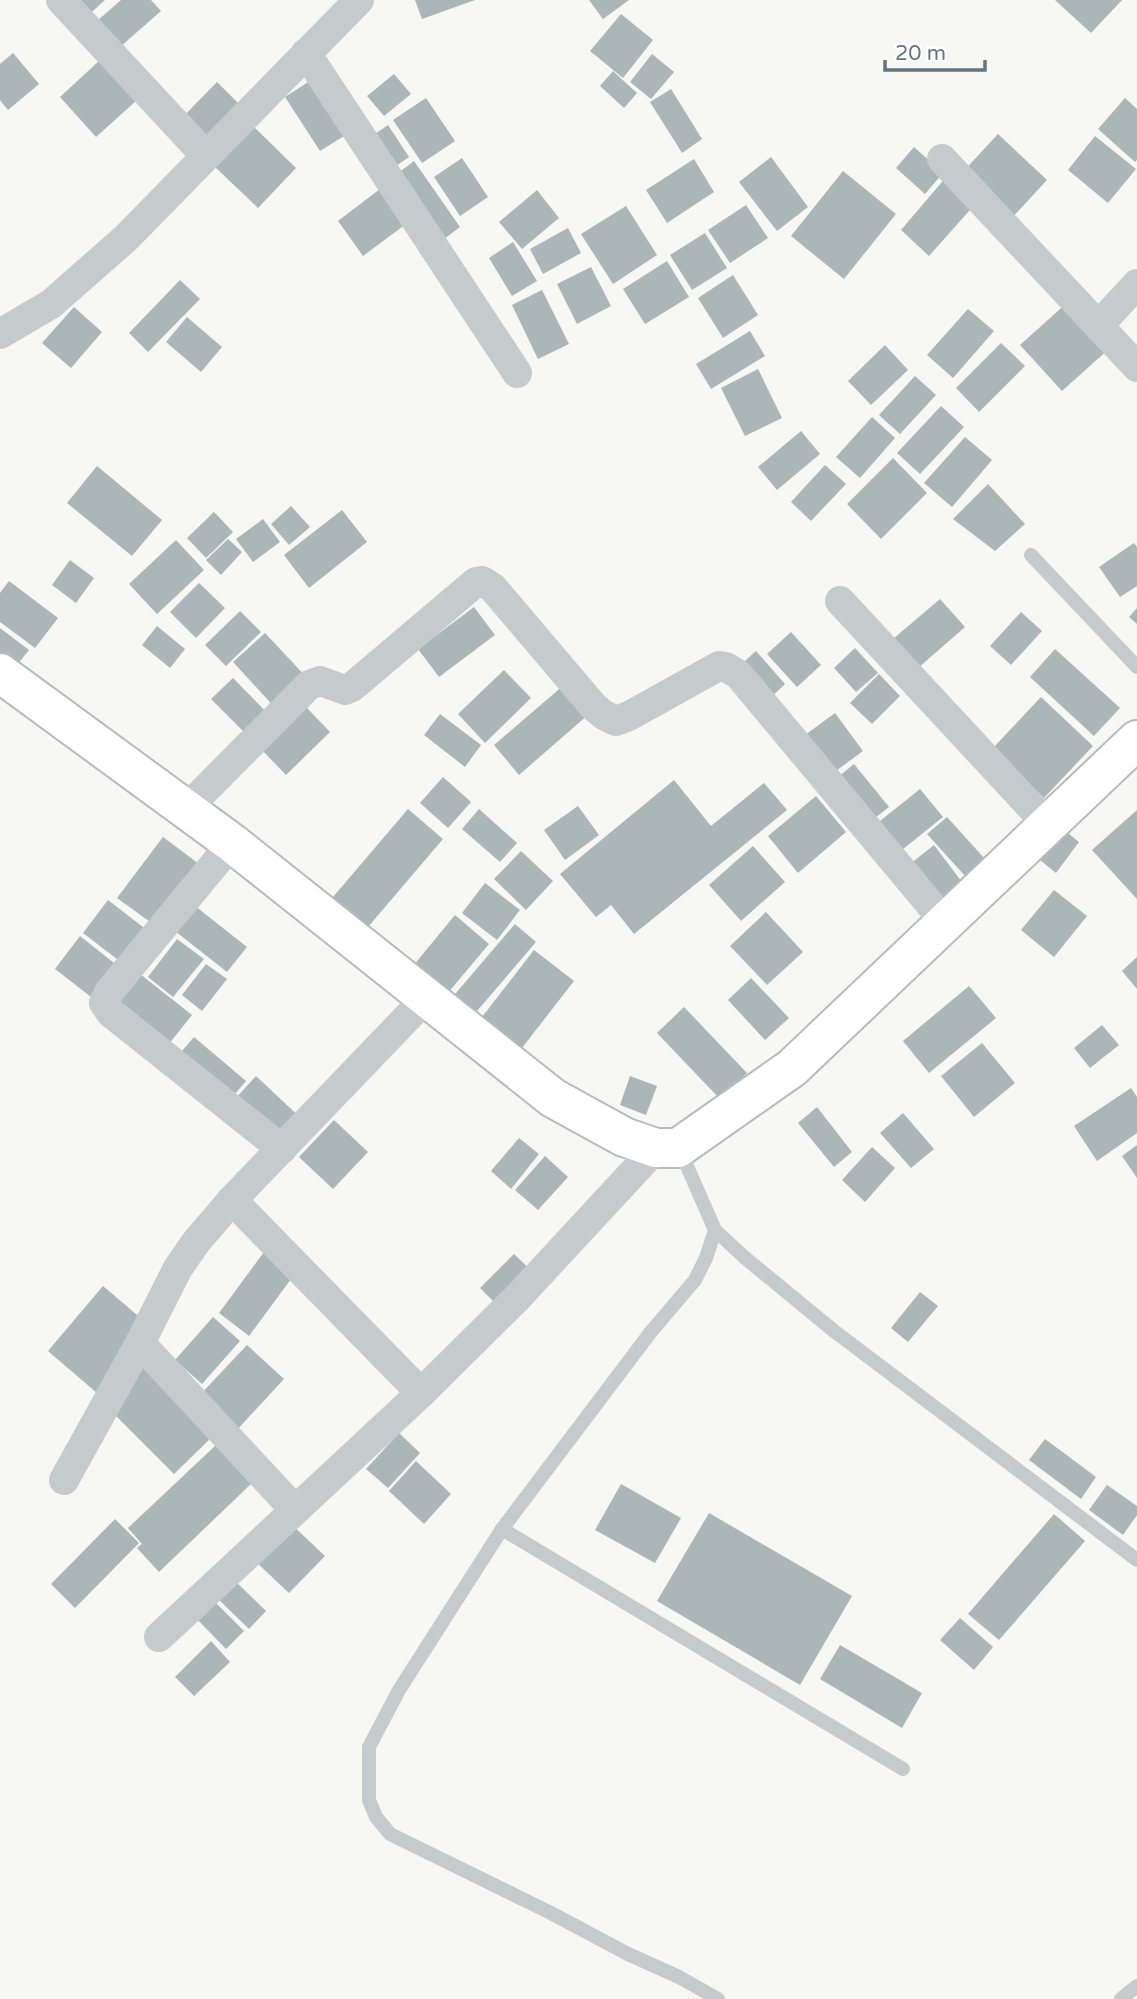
<svg xmlns="http://www.w3.org/2000/svg" width="1137" height="1999" font-family="'Varela Round',sans-serif">
<style>
.building{fill:#abb6b9}
.lines{fill:none;stroke-linecap:round;stroke-linejoin:round}
.secondary-casing{stroke:#b4bcbf;stroke-width:42}
.lane{stroke:#c5cacc;stroke-width:14}
.street{stroke:#c5cacc;stroke-width:30}
.secondary{stroke:#fff;stroke-width:38}
</style>
<rect width="100%" height="100%" fill="#f7f7f4"/>
<g class="building">
<polygon points="66,0 105,0 84,19"/>
<polygon points="121,0 151,0 161,11 112,54 89,28"/>
<polygon points="415,0 475,0 422,19"/>
<polygon points="589,0 629,0 603,19"/>
<polygon points="1055,0 1122,0 1091,33"/>
<polygon points="621,14 653,40 623,78 590,51"/>
<polygon points="13,53 39,84 8,110 0,100 0,64"/>
<polygon points="652,54 674,72 651,99 630,82"/>
<polygon points="99,61 136,101 96,137 60,97"/>
<polygon points="613,71 637,93 624,108 600,86"/>
<polygon points="394,74 411,94 384,116 367,96"/>
<polygon points="316,77 352,131 320,151 285,97"/>
<polygon points="217,82 241,106 201,146 178,122"/>
<polygon points="671,89 702,139 682,153 650,102"/>
<polygon points="426,98 455,141 422,163 393,120"/>
<polygon points="1125,98 1137,109 1137,160 1135,162 1098,129"/>
<polygon points="388,125 409,157 393,168 372,136"/>
<polygon points="254,127 296,168 258,208 215,167"/>
<polygon points="998,134 1047,180 1009,221 960,175"/>
<polygon points="1095,136 1136,169 1108,203 1068,170"/>
<polygon points="914,147 943,173 925,194 896,168"/>
<polygon points="771,157 808,207 777,231 739,182"/>
<polygon points="462,158 488,197 460,216 434,177"/>
<polygon points="694,159 714,192 667,223 646,190"/>
<polygon points="414,161 460,227 436,245 390,179"/>
<polygon points="843,171 896,214 844,279 791,236"/>
<polygon points="947,176 977,202 929,256 901,230"/>
<polygon points="380,189 406,224 363,256 338,221"/>
<polygon points="537,190 559,218 522,249 499,222"/>
<polygon points="746,205 768,238 730,263 708,230"/>
<polygon points="626,206 657,255 613,284 581,234"/>
<polygon points="568,228 581,253 543,274 530,249"/>
<polygon points="705,233 727,268 692,290 670,255"/>
<polygon points="513,242 537,281 512,296 489,258"/>
<polygon points="667,261 689,297 645,324 623,289"/>
<polygon points="591,267 611,306 577,324 557,284"/>
<polygon points="733,275 758,315 723,338 698,298"/>
<polygon points="180,280 200,299 148,352 129,333"/>
<polygon points="542,290 569,344 538,359 512,305"/>
<polygon points="1069,301 1111,347 1062,391 1020,345"/>
<polygon points="74,307 102,332 71,368 42,343"/>
<polygon points="968,309 994,331 953,378 927,355"/>
<polygon points="187,317 222,347 201,372 166,342"/>
<polygon points="750,331 765,356 711,389 696,364"/>
<polygon points="1001,343 1025,366 979,412 956,388"/>
<polygon points="885,345 908,370 871,405 848,381"/>
<polygon points="758,369 782,418 745,436 721,388"/>
<polygon points="915,376 936,395 900,434 879,415"/>
<polygon points="941,406 964,427 920,474 897,453"/>
<polygon points="872,417 895,438 860,478 836,457"/>
<polygon points="801,431 820,454 777,490 758,467"/>
<polygon points="965,437 992,460 952,507 924,483"/>
<polygon points="893,458 927,493 881,539 847,504"/>
<polygon points="825,465 846,484 811,521 791,502"/>
<polygon points="97,466 162,520 132,556 67,503"/>
<polygon points="988,484 1025,524 995,551 953,519"/>
<polygon points="291,506 310,527 289,545 271,524"/>
<polygon points="342,510 367,542 309,588 284,555"/>
<polygon points="214,512 233,532 206,558 187,538"/>
<polygon points="263,519 280,542 253,562 236,539"/>
<polygon points="228,539 242,552 221,575 206,560"/>
<polygon points="176,540 204,570 157,614 129,584"/>
<polygon points="1134,543 1137,547 1137,586 1120,597 1099,567"/>
<polygon points="70,560 94,578 76,603 52,585"/>
<polygon points="9,581 58,618 35,648 0,622 0,593"/>
<polygon points="199,583 225,608 196,638 170,612"/>
<polygon points="940,599 965,627 918,668 893,639"/>
<polygon points="474,607 495,635 439,677 418,649"/>
<polygon points="1137,608 1137,624 1129,617"/>
<polygon points="240,611 261,632 226,666 205,645"/>
<polygon points="1021,612 1042,631 1011,665 990,646"/>
<polygon points="157,626 185,649 170,668 142,645"/>
<polygon points="0,628 29,650 13,670 0,660"/>
<polygon points="791,632 821,665 797,687 767,654"/>
<polygon points="265,633 310,681 278,711 233,662"/>
<polygon points="855,648 878,673 856,692 834,668"/>
<polygon points="1055,649 1120,708 1094,736 1030,677"/>
<polygon points="756,651 785,684 767,701 737,668"/>
<polygon points="504,670 531,698 485,743 458,714"/>
<polygon points="879,674 900,696 872,724 850,703"/>
<polygon points="233,678 272,718 251,739 211,699"/>
<polygon points="564,685 589,714 519,775 494,745"/>
<polygon points="1041,697 1093,746 1044,798 992,749"/>
<polygon points="306,707 330,732 286,775 262,750"/>
<polygon points="835,713 863,751 829,776 801,738"/>
<polygon points="440,714 481,745 465,767 424,735"/>
<polygon points="854,764 889,807 866,825 832,782"/>
<polygon points="443,777 471,802 448,828 420,803"/>
<polygon points="674,780 711,826 764,783 787,810 634,934 611,905 596,917 560,874"/>
<polygon points="920,789 943,817 893,857 870,829"/>
<polygon points="816,796 846,832 798,873 768,836"/>
<polygon points="578,806 599,835 565,860 544,830"/>
<polygon points="408,809 443,839 368,927 333,897"/>
<polygon points="479,809 517,843 500,862 462,829"/>
<polygon points="1137,810 1137,899 1092,850"/>
<polygon points="947,817 985,859 966,877 927,834"/>
<polygon points="1063,829 1079,842 1056,873 1040,860"/>
<polygon points="163,837 203,867 157,927 117,898"/>
<polygon points="934,845 968,890 938,913 905,868"/>
<polygon points="753,846 785,882 741,921 709,885"/>
<polygon points="521,851 553,881 526,910 494,879"/>
<polygon points="485,883 520,910 497,940 462,913"/>
<polygon points="1054,890 1087,916 1054,957 1021,930"/>
<polygon points="108,900 152,934 126,966 83,933"/>
<polygon points="195,906 247,947 227,972 175,931"/>
<polygon points="766,912 803,952 767,985 730,946"/>
<polygon points="455,915 489,944 447,994 413,966"/>
<polygon points="515,924 536,942 471,1018 450,1000"/>
<polygon points="80,936 119,967 95,1000 55,969"/>
<polygon points="177,939 204,959 173,997 148,977"/>
<polygon points="534,950 574,981 515,1057 475,1026"/>
<polygon points="1137,957 1137,989 1122,971"/>
<polygon points="206,964 227,979 202,1011 182,995"/>
<polygon points="140,974 192,1015 164,1050 112,1009"/>
<polygon points="751,978 789,1018 765,1040 728,1000"/>
<polygon points="969,986 996,1018 929,1073 903,1041"/>
<polygon points="684,1007 747,1073 720,1099 657,1033"/>
<polygon points="1102,1025 1119,1045 1090,1068 1074,1048"/>
<polygon points="194,1037 246,1081 227,1103 175,1059"/>
<polygon points="982,1043 1015,1083 974,1117 941,1076"/>
<polygon points="256,1076 304,1121 282,1145 234,1100"/>
<polygon points="630,1076 657,1086 646,1115 620,1105"/>
<polygon points="1131,1088 1137,1097 1137,1133 1097,1161 1074,1126"/>
<polygon points="817,1107 852,1152 834,1167 798,1123"/>
<polygon points="903,1113 934,1149 911,1168 880,1133"/>
<polygon points="334,1120 368,1152 333,1189 299,1157"/>
<polygon points="519,1138 539,1154 511,1189 491,1171"/>
<polygon points="1137,1145 1137,1178 1122,1156"/>
<polygon points="872,1147 895,1168 865,1202 842,1180"/>
<polygon points="545,1156 568,1177 538,1210 515,1190"/>
<polygon points="264,1252 294,1275 249,1336 219,1313"/>
<polygon points="514,1254 536,1275 501,1309 480,1288"/>
<polygon points="103,1286 143,1320 97,1393 48,1351"/>
<polygon points="920,1292 938,1306 908,1342 891,1328"/>
<polygon points="213,1317 240,1341 202,1384 175,1360"/>
<polygon points="247,1345 284,1379 235,1432 198,1397"/>
<polygon points="142,1360 213,1436 174,1474 113,1413"/>
<polygon points="399,1433 420,1453 388,1488 366,1469"/>
<polygon points="1045,1439 1096,1477 1081,1499 1029,1460"/>
<polygon points="216,1445 252,1483 159,1572 137,1548 142,1544 128,1528"/>
<polygon points="416,1461 451,1494 424,1524 389,1491"/>
<polygon points="621,1484 681,1518 655,1563 595,1530"/>
<polygon points="1107,1485 1137,1506 1137,1515 1123,1535 1089,1510"/>
<polygon points="709,1513 852,1596 800,1685 657,1601"/>
<polygon points="1054,1514 1085,1541 999,1640 968,1614"/>
<polygon points="115,1519 139,1543 75,1608 51,1584"/>
<polygon points="289,1522 325,1556 289,1593 254,1560"/>
<polygon points="230,1576 266,1611 249,1629 213,1594"/>
<polygon points="211,1598 244,1631 226,1649 193,1615"/>
<polygon points="960,1618 993,1647 974,1670 940,1640"/>
<polygon points="211,1641 230,1662 194,1696 175,1677"/>
<polygon points="840,1645 922,1693 902,1728 820,1679"/>
</g>
<g class="lines">
<defs>
<polyline id="secondary" points="0,673 232,843 553,1098 624,1137 656,1148 678,1148 792,1068 1137,740"/>
</defs>
<use href="#secondary" class="secondary-casing"/>
<g class="lane">
<polyline points="1031,555 1137,667"/>
<polyline points="679,1148 715,1230 706,1258 695,1280 650,1333 502,1529 399,1690 369,1747 369,1800 376,1817 390,1834 551,1913 628,1954 679,1977 718,1999"/>
<polyline points="715,1230 744,1257 834,1331 1137,1560"/>
<polyline points="502,1529 903,1769"/>
<polyline points="1121,1999 1137,1986"/>
</g>
<g class="street">
<polyline points="61,0 206,156"/>
<polyline points="306,53 517,373"/>
<polyline points="942,159 1137,367"/>
<polyline points="1099,325 1137,284"/>
<polyline points="0,334 51,304 126,238 359,0"/>
<polyline points="840,601 1048,825"/>
<polyline points="186,809 309,685 320,681 345,690 352,687 476,582 482,581 493,588 594,707 604,715 616,721 629,716 719,666 726,667 739,675 945,922"/>
<polyline points="232,843 109,992 104,1003 111,1013 282,1149"/>
<polyline points="232,1200 421,1393"/>
<polyline points="140,1343 295,1510"/>
<polyline points="64,1480 140,1343 178,1268 196,1242 232,1200 427,997"/>
<polyline points="159,1637 421,1393 517,1298 656,1148"/>
</g>
<use href="#secondary" class="secondary"/>
</g>
<path d="M885 60v10h100v-10" fill="none" stroke="#607681" stroke-width="3.5"/>
<text x="895" y="60" font-size="21" fill="#607681" stroke="#ffffff" stroke-width="5" paint-order="stroke">20 m</text>
</svg>
